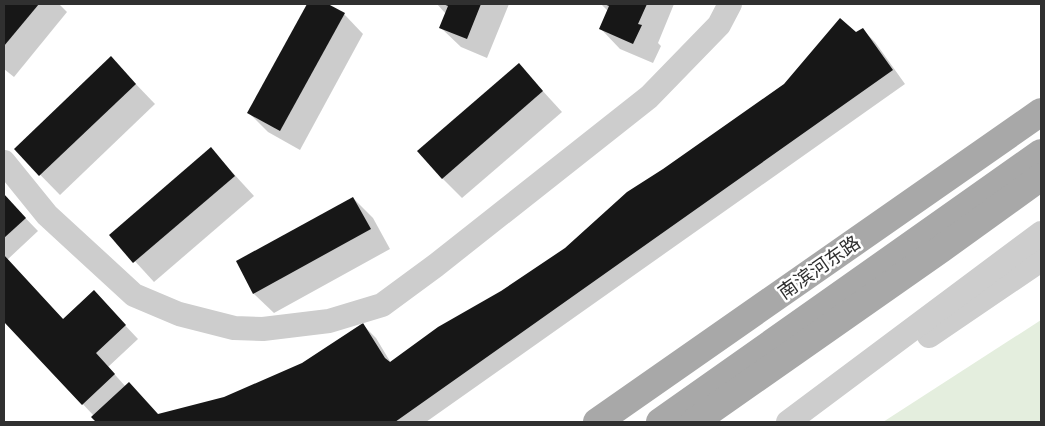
<svg xmlns="http://www.w3.org/2000/svg" width="1045" height="426" font-family="Figtree,'Noto Sans SC',sans-serif">
<style>
.green{fill:#e4eede}
.shadow{fill:#0003}
.building{fill:#171717}
.lines{fill:none;stroke-linecap:round;stroke-linejoin:round}
.minor{stroke:#cdcdcd;stroke-width:24}
.major{stroke:#a8a8a8;stroke-width:28}
.labels{text-anchor:middle;stroke-width:5;stroke-linejoin:round;paint-order:stroke}
.street-label{font-size:19px;fill:#303030;stroke:#fff}
</style>
<rect width="100%" height="100%" fill="#fff"/>
<polygon class="green" points="1041,320 1041,422 883,422"/>
<g class="shadow">
<polygon points="4,4 59,4 67,12 14,77 4,69"/>
<polygon points="309,4 325,4 344,14 363,34 300,150 268,132 249,113"/>
<polygon points="437,4 509,4 487,58 461,47 441,28 446,14"/>
<polygon points="601,4 674,4 658,43 661,46 653,63 620,49 601,29 608,11"/>
<polygon points="862,29 875,42 905,84 426,422 98,422 93,417 94,416 4,320 4,196 38,231 7,260 64,320 106,305 138,339 108,367 126,387 158,415 224,398 302,364 363,325 376,338 391,363 502,293 566,249 664,170"/>
<polygon points="519,65 562,112 462,198 442,178"/>
<polygon points="130,78 155,104 60,195 15,149"/>
<polygon points="211,149 254,196 154,282 111,235"/>
<polygon points="353,198 373,218 390,249 274,313 254,294 237,262"/>
</g>
<g class="building">
<polygon points="4,4 39,4 4,46"/>
<polygon points="307,4 328,4 345,13 280,131 247,113"/>
<polygon points="443,4 481,4 467,39 439,28 448,6"/>
<polygon points="604,4 647,4 638,24 642,25 633,44 599,29 609,6"/>
<polygon points="840,18 856,32 863,28 893,70 395,422 96,422 91,417 129,382 158,414 224,397 302,363 363,323 385,358 390,362 438,327 501,291 565,248 627,192 663,169 784,84"/>
<polygon points="111,56 136,84 39,176 14,149"/>
<polygon points="519,63 543,91 442,179 417,151"/>
<polygon points="211,147 235,176 133,263 109,235"/>
<polygon points="4,194 26,218 4,238"/>
<polygon points="353,197 371,229 253,294 236,261"/>
<polygon points="4,255 63,319 94,290 126,325 96,353 115,374 82,405 4,322"/>
</g>
<g class="lines">
<g class="minor">
<polyline points="4,162 47,215 134,295 179,314 234,328 263,329 329,321 382,305 435,266 649,97 719,25 730,4"/>
<polyline points="929,336 1041,260"/>
<polyline points="788,422 1041,233"/>
</g>
<g class="major">
<polyline points="597,422 1041,112"/>
<polyline points="660,422 1041,153"/>
<polyline points="694,422 941,249 1041,177"/>
</g>
</g>
<g class="labels">
<g class="street-label">
<text transform="translate(819 267) rotate(-35)" y="7">南滨河东路</text>
</g>
</g>
<rect width="1045" height="426" fill="none" stroke="#303030" stroke-width="10"/>
</svg>
